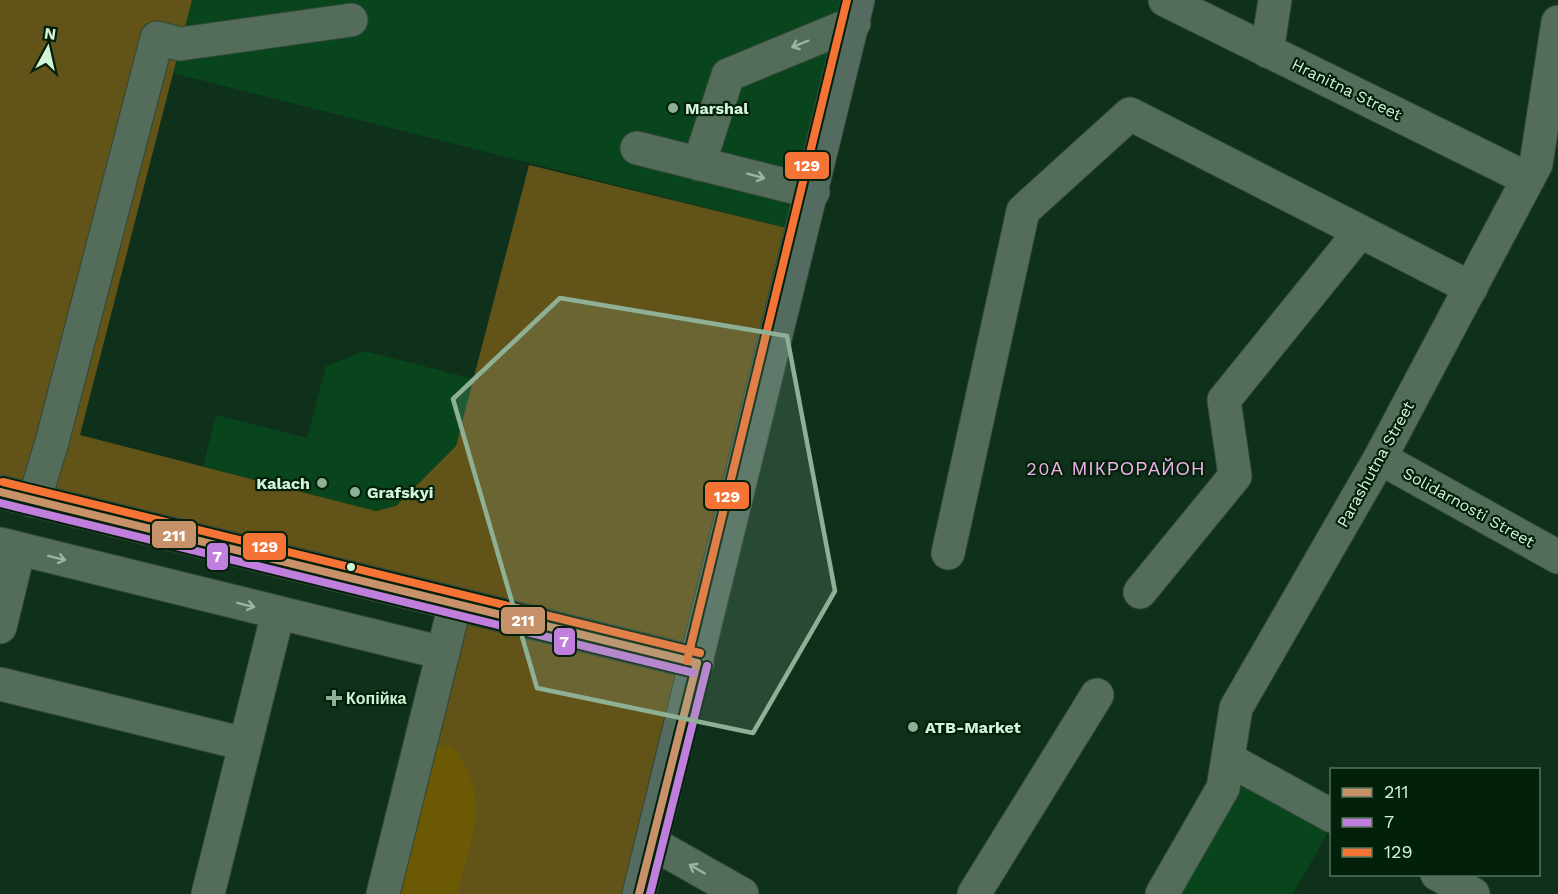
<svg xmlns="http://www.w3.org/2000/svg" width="1558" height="894" font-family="'Work Sans',sans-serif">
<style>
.built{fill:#08451d}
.green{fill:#625319}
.forest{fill:#6c5904}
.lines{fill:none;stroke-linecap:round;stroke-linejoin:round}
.minor-casing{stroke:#314836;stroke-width:35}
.major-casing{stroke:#314836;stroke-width:35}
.minor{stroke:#536d5a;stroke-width:33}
.major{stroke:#546c60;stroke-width:33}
.bus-1-casing{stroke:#03200b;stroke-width:12}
.bus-2-casing{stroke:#03200b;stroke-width:12}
.bus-3-casing{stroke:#03200b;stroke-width:12}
.bus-1{stroke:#c7916a;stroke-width:8}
.bus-2{stroke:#c07fdc;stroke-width:8}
.bus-3{stroke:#f57335;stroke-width:8}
.oneway{stroke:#99b89f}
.marked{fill:#8eb095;fill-opacity:0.2;stroke:#8eb095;stroke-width:4.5;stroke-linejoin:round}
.poi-dot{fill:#8eb095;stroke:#03200b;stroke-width:2}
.bus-dot{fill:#d3f5d7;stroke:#03200b;stroke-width:2}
.labels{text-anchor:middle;stroke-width:4.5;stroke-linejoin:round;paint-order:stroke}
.street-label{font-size:16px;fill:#d3f5d7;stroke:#03200b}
.poi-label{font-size:16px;font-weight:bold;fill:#d3f5d7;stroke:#03200b;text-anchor:start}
.neighbourhood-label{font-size:18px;letter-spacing:1.5px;fill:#edb1e8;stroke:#03200b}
.line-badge{stroke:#03200b;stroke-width:2}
.badge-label{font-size:16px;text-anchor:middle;font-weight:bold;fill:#fff}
</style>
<rect width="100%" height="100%" fill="#0f301b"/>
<g class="built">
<polygon points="192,0 845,0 791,229 173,73"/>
<polygon points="364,351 474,379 456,446 396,506 376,511 203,466 216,415 307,438 326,366"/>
<polygon points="1241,779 1330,829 1293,894 1175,894"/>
</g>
<g class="green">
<polygon points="0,0 192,0 80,435 376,511 396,506 456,446 529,165 791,229 688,644 0,475"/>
<polygon points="461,619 681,673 626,894 393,894"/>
</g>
<path class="forest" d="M443,745C454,745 458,754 463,763C490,808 468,847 457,894H399L432,759L437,749Z"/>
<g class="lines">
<defs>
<g id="minor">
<polyline points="1165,0 1528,179"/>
<polyline points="1267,51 1275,0"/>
<polyline points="637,148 813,192"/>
<polyline points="699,164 728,75 854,23"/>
<polyline points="1380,458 1558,557"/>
<polyline points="0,492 697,663"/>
<polyline points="34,501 52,442 157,38 180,44 351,20"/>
<polyline points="0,544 443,653"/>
<polyline points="948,553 1023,211 1130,114 1471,288"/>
<polyline points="1140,592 1235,476 1224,400 1360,232"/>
<polyline points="0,627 19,549"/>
<polyline points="0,684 245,744"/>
<polyline points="1228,759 1332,816"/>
<polyline points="652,843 742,894"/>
<polyline points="1437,874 1473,894"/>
<polyline points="208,894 278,613"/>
<polyline points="383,894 455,604"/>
<polyline points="974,894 1097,695"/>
<polyline points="1162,894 1223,788 1236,708 1380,458 1536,164 1558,22"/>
</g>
<polyline id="major" points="639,894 858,0"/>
</defs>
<use href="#minor" class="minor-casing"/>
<use href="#major" class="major-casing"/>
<use href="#minor" class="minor"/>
<use href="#major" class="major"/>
<defs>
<g id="bus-1">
<polyline points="0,492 697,663"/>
<polyline points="639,894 697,663"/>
</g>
<g id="bus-2">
<polyline points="0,503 694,673"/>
<polyline points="650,894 707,666"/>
</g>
<g id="bus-3">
<polyline points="3,482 700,653"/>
<polyline points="687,661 847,0"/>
</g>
</defs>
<use href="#bus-1" class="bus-1-casing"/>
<use href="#bus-2" class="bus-2-casing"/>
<use href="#bus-3" class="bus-3-casing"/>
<use href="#bus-1" class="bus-1"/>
<use href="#bus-2" class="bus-2"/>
<use href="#bus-3" class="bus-3"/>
</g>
<defs><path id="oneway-shaft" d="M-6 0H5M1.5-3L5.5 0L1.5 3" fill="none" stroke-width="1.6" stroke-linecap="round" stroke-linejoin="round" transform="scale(1.5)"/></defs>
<g class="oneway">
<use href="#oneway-shaft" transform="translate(800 44) rotate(158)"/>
<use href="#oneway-shaft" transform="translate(756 176) rotate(15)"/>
<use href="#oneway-shaft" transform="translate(57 558) rotate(14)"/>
<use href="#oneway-shaft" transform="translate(246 605) rotate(14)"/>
<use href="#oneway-shaft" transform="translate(697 869) rotate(-150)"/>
</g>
<path class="marked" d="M560,298L787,336L835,591L753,733L537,688L453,399Z"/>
<g class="poi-dot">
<circle cx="673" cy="108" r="6"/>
<circle cx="322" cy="483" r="6"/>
<circle cx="355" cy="492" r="6"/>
<path d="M331 689h6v6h6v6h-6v6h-6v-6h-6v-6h6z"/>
<circle cx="913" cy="727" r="6"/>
</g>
<circle class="bus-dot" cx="351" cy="567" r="5"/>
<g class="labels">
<g class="street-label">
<text transform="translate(1347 89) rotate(26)" y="6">Hranitna Street</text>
<text transform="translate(1375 464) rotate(-61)" y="6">Parashutna Street</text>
<text transform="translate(1469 507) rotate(29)" y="6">Solidarnosti Street</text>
</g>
<g class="poi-label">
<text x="685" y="114">Marshal</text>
<text x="310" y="489" text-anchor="end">Kalach</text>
<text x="367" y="498">Grafskyi</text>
<text x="346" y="704">Копійка</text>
<text x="925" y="733">ATB-Market</text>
</g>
<g class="neighbourhood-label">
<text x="1116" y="475">20А МІКРОРАЙОН</text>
</g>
</g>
<g class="line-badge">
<rect x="784" y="151" width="46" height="29" rx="6" fill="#f57335"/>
<rect x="704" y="481" width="46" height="29" rx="6" fill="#f57335"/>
<rect x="151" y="520" width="46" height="29" rx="6" fill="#c7916a"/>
<rect x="242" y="532" width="45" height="29" rx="6" fill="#f57335"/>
<rect x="206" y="542" width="23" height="29" rx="6" fill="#c07fdc"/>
<rect x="500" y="606" width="46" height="29" rx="6" fill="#c7916a"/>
<rect x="553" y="627" width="23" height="29" rx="6" fill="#c07fdc"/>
</g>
<g class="badge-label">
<text x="807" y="171">129</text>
<text x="727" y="502">129</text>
<text x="174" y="541">211</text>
<text x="265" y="552">129</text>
<text x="217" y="562">7</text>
<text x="523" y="626">211</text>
<text x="564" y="647">7</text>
</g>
<rect x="1330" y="768" width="210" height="108" fill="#03200b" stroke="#56755d" stroke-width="1.5"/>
<rect x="1342" y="788" width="30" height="9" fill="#c7916a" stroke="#56755d" stroke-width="1.5"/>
<text x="1384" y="798" font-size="18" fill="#d3f5d7">211</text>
<rect x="1342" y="818" width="30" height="9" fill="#c07fdc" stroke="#56755d" stroke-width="1.5"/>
<text x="1384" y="828" font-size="18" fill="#d3f5d7">7</text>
<rect x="1342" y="848" width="30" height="9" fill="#f57335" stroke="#56755d" stroke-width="1.5"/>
<text x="1384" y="858" font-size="18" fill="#d3f5d7">129</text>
<g transform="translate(48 48) rotate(8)" stroke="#03200b" stroke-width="4.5" paint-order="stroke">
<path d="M0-4.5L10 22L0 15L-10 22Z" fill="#d3f5d7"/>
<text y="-9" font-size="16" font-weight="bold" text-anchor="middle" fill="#d3f5d7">N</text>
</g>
</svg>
